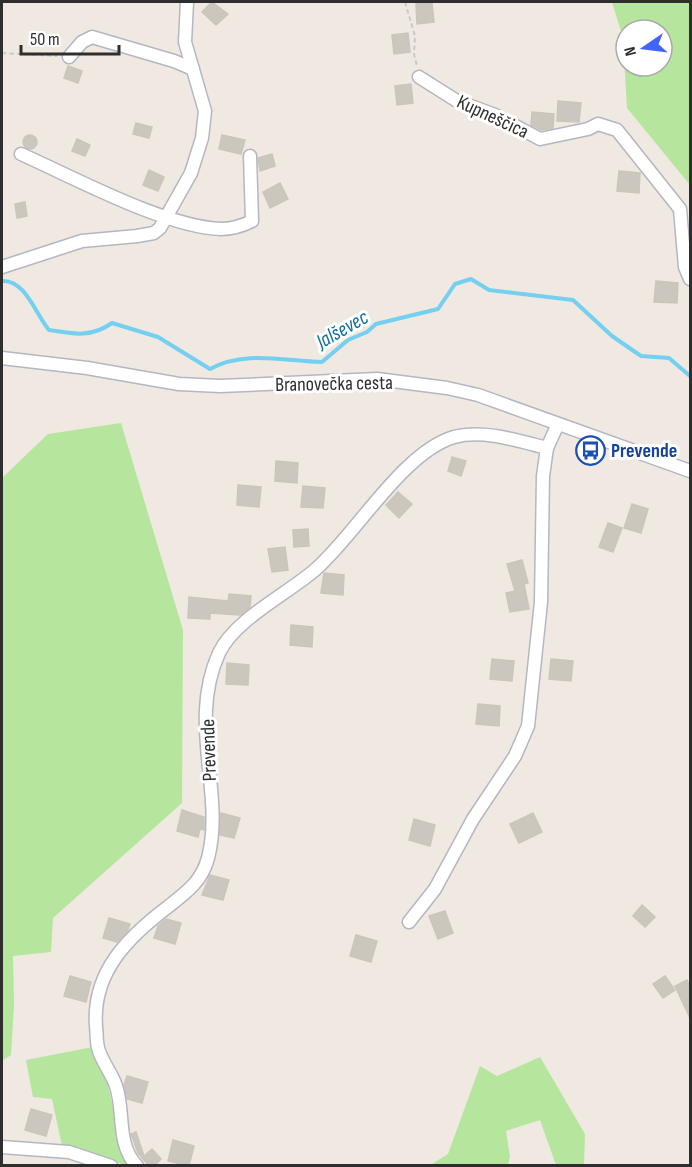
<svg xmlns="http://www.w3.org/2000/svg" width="692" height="1167" font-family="'Sofia Sans Condensed',sans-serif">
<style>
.green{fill:#b6e59e;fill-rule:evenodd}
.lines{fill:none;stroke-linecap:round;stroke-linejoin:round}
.stream{stroke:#75cff0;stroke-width:4}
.building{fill:#cbc7bf;stroke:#cbc5ba;stroke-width:1.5}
.minor-casing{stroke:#b4b7c1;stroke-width:15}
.path{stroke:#c9c9c9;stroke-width:2;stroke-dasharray:4.5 3;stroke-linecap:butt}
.minor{stroke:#fff;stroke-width:12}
.labels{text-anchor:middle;stroke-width:6;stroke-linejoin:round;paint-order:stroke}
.street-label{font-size:20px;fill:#2e2e2e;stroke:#fff}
.transit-label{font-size:20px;font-weight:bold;fill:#164399;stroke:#fff;text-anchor:start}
.water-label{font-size:21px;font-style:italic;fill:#0d6fa3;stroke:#fff}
</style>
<rect width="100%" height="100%" fill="#efe9e1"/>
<g class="green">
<path d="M612,2H690V185L627,108L623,38ZM626,30H662V66H626Z"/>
<polygon points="121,423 183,630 182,803 53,918 51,952 13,956 14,1006 11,1055 2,1061 2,478 48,434"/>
<polygon points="93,1047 106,1077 126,1165 62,1146 52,1099 33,1097 26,1060"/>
<polygon points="540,1057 585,1134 584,1165 556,1165 540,1120 506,1131 510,1157 508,1165 432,1164 448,1154 480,1066 497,1076"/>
</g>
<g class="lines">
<path class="stream" d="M2,281C25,279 36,315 49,330C73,334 91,338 112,323L158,337L210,369C244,350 284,361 322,362L348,340L367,332L376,324L438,309L455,284L471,279L489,290L573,300L612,336L641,356L669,358L690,376"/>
</g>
<g class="building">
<polygon points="212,2 228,14 216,25 202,12"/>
<polygon points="432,3 434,22 417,24 416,4"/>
<polygon points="408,33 410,52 394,54 392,35"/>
<polygon points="68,66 82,71 78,83 64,78"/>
<polygon points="411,84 413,103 397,105 395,86"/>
<polygon points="558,101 581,103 579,122 557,121"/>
<polygon points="532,112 554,114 553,128 541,130 531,125"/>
<polygon points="136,123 152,127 149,138 133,134"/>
<circle cx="30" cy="142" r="7"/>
<polygon points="222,135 245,140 241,154 219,149"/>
<polygon points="77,139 90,145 85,156 72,151"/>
<polygon points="272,154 275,166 260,171 258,158"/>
<polygon points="149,170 164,177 158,191 143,185"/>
<polygon points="619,171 640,173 639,193 617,191"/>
<polygon points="280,183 288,199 270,208 263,192"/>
<polygon points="25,202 27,216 17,218 15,204"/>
<polygon points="656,281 678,283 677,303 654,302"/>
<polygon points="452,457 466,461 461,476 448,471"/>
<polygon points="276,461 298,463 297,483 275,481"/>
<polygon points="238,485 261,487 259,507 237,505"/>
<polygon points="303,486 325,488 323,508 301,507"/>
<polygon points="398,492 412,504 399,518 386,505"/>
<polygon points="632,504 648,509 641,533 624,528"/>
<polygon points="608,523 622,528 613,552 599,547"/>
<polygon points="308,529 309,546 294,547 293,530"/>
<polygon points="285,547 288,570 272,572 268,549"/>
<polygon points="522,560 528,583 524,584 529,609 510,612 506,593 515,591 507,564"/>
<polygon points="324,573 344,575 343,595 321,593"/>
<polygon points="229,594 251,596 250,607 240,615 210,613 210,619 188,618 189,597 228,601"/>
<polygon points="291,625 313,627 312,647 290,645"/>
<polygon points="492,659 514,661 512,681 490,679"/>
<polygon points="551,659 573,661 571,681 549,679"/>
<polygon points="227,663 249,665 248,685 226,684"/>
<polygon points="478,704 500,706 499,726 476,724"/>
<polygon points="182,810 204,817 204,830 200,829 198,837 177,831"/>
<polygon points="221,813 240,818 234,838 220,835"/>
<polygon points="533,813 542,832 519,843 510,824"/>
<polygon points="414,819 435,825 430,846 409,840"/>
<polygon points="210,875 229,880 223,900 202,895"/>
<polygon points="642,905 655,917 645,927 633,916"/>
<polygon points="445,911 453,933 438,939 429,916"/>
<polygon points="109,918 130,924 128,930 117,942 103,938"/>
<polygon points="166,919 181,923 175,944 154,938 158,926"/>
<polygon points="356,935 377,941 371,962 350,956"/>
<polygon points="70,976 91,982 86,1002 64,996"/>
<polygon points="665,976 675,990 663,998 653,984"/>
<polygon points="687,980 690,987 690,1018 675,986"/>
<polygon points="127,1076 148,1082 142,1103 127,1099 124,1085"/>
<polygon points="31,1109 52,1115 46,1136 25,1130"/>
<polygon points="136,1132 144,1156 152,1149 161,1159 154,1166 149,1166 138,1153 131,1134"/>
<polygon points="173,1140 194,1146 189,1166 168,1161"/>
</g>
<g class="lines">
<defs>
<g id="minor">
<polyline points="69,57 82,42 92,37 174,61 193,69"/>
<polyline points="419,77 457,101 495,115 540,139 588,129 598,124 617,130 680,209 685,267 690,279"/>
<path d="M21,154C75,178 165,227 221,229C233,229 242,226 252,221L250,156"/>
<polyline points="2,267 82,241 137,236 154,233 160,228 191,173 202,138 205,111 185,42 187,2"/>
<polyline points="2,358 87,368 179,384 220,386 377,379 447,388 478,395 690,471"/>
<polyline points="409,922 435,889 473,819 515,756 528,726 541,602 543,476 547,448"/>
<polyline points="2,1147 69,1152 111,1166"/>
<path d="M137,1166C116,1144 125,1113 116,1086C112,1074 103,1063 99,1051C96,1044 97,1034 96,1026C92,972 128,937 169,906C187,892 202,881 208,858C225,793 187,723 219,653C235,619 289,593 316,569C356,534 403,452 454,437C483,429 519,441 547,448L558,424"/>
</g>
</defs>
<use href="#minor" class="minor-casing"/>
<g class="path">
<polyline points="405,2 415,36 414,54 417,66"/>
<polyline points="2,53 57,56"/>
</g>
<use href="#minor" class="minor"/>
</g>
<defs>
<symbol id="bus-ring" viewBox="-11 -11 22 22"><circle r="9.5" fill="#fff" stroke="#1a4fb4" stroke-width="1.5"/><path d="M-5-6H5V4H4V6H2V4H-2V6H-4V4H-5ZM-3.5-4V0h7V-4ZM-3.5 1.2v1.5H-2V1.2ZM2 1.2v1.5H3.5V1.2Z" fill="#1a4fb4"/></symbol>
</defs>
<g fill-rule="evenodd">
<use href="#bus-ring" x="574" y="434" width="33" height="33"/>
</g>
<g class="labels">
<g class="street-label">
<text transform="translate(493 116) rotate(25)" y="7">Kupneščica</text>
<text transform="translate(334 383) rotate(-1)" y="7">Branovečka cesta</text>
<text transform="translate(208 750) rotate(-92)" y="7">Prevende</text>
</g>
<g class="transit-label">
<text x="611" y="457">Prevende</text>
</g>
<g class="water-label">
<text transform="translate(342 329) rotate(-30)" y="7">Jalševec</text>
</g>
</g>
<rect width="692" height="1167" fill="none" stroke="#2e2e2e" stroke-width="6"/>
<g transform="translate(644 48) rotate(256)"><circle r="28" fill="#ffffff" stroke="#ababab" stroke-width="1.5"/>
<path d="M0-4.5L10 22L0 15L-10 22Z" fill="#4264fb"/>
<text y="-9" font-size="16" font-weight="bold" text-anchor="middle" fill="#2e2e2e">N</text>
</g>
<path d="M21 45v9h98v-9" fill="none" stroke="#2e2e2e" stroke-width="3"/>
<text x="30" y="45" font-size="18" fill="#2e2e2e" stroke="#ffffff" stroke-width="4.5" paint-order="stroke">50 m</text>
</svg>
